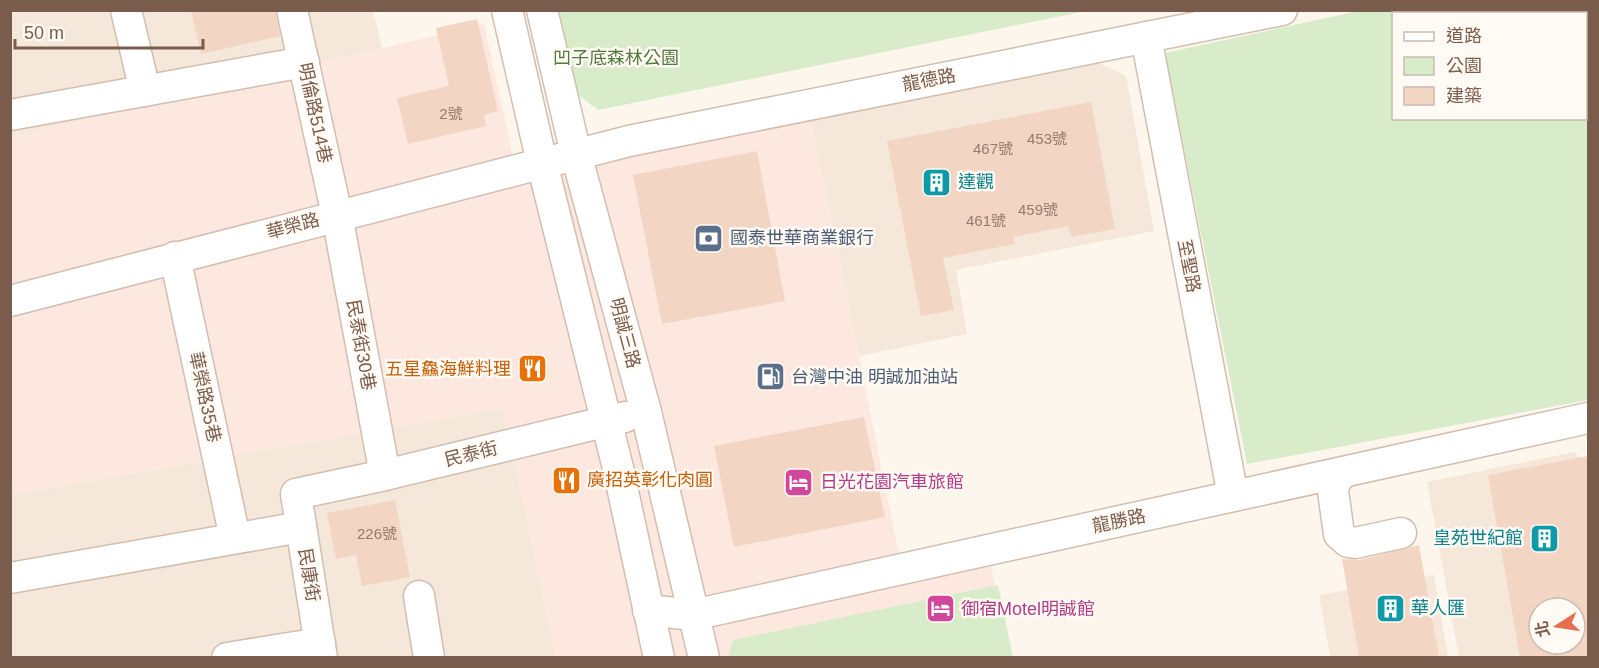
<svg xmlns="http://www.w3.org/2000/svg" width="1599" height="668" font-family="Arial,'Noto Sans TC',sans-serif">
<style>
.residential{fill:#f5e8da;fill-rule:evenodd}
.commercial{fill:#fde8e0}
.green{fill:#d8ecc9;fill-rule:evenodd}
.building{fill:#f3d5c3;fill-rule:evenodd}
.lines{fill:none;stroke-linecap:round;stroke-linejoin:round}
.minor-casing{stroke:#d1beb0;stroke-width:33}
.minor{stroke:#fff;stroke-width:30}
.labels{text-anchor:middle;stroke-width:5;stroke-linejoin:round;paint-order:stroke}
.number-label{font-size:15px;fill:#987a6a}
.park-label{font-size:18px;fill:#537a41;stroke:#fffaf3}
.street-label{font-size:18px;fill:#7a5c4d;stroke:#fffaf3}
.culture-label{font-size:18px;fill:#0d838f;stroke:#fffaf3;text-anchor:start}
.service-label{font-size:18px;fill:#4e5e75;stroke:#fffaf3;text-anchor:start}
.food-label{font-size:18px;fill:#c56008;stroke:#fffaf3;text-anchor:end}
.hotel-label{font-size:18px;fill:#b23c85;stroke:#fffaf3;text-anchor:start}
</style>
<rect width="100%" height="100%" fill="#fdf6ec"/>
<g class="residential">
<polygon points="10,11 373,11 382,48 11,137"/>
<polygon points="1093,60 1126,76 1154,231 956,270 967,334 859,356 810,117"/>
<polygon points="503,408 556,657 11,657 10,471 17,494"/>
<path d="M1574,452L1588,466V657H1459L1427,482ZM1539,608H1575V644H1539Z"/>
<polygon points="1434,575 1448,657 1330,657 1319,595"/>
</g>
<polygon class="commercial" points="484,24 519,184 599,159 810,117 905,584 990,563 1012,657 556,657 503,408 16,494 10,471 10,137"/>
<g class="green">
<path d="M1363,10L1588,11V400L1247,464L1165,53ZM1394,14H1586V118H1394Z"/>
<polygon points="556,11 1086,11 598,110 573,91"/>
<polygon points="998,585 1013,657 728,657 733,640"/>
</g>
<g class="building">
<polygon points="191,10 275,10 280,36 201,54"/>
<polygon points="477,19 498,111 484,115 486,126 408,144 397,98 449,86 436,28"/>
<polygon points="1091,102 1115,229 1071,237 1068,226 1013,237 1015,244 943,258 954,310 921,316 887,141"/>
<polygon points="757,151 785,301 662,324 633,175"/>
<polygon points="864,417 885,517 734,547 714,446"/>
<path d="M1588,456V657H1520L1488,475ZM1539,608H1575V644H1539Z"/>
<polygon points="395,500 410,577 362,586 356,555 336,559 327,513"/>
<polygon points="1419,545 1439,657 1359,657 1342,559 1359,560"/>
</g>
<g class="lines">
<defs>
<g id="minor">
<polyline points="126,10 145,91"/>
<polyline points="292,10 337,215 385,475"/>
<polyline points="507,10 542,163 618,468 659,658"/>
<polyline points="542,10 576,154 646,412 704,658"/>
<polyline points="1146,37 1233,496"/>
<polyline points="10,115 304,62"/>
<polyline points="175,257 235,538"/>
<polyline points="10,301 629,141 1282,10"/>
<polyline points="1342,473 1335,482 1333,491 1339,534 1348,542 1355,543 1401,533"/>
<polyline points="10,578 301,527"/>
<polyline points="419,596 429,658"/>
<polyline points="648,610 693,615 1588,418"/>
<polyline points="227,658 320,643"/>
<polyline points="322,658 296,494 385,475 625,417"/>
</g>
</defs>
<use href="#minor" class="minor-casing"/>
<use href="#minor" class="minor"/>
</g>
<defs>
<symbol id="building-square" viewBox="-11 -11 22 22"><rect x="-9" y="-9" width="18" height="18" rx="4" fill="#0f9aa8" stroke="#fffaf3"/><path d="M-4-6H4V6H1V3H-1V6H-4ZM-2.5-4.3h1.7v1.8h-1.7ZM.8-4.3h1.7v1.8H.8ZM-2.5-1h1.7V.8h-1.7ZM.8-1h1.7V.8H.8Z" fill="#fff"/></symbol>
<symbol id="bank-square" viewBox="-11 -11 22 22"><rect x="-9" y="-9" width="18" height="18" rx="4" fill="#5c6f8a" stroke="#fffaf3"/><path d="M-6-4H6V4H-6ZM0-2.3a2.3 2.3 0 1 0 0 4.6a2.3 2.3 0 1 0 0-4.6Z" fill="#fff"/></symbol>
<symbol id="restaurant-square" viewBox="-11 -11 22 22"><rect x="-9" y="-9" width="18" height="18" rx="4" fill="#e8710a" stroke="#fffaf3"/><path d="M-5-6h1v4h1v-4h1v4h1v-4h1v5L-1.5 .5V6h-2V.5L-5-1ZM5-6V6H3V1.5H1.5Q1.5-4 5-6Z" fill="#fff"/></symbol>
<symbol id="fuel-square" viewBox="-11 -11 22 22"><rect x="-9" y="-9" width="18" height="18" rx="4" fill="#5c6f8a" stroke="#fffaf3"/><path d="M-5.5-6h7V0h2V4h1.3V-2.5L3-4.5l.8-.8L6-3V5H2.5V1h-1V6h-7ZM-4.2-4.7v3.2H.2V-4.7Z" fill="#fff"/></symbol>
<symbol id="hotel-square" viewBox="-11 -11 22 22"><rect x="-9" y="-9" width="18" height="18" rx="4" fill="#d1479c" stroke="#fffaf3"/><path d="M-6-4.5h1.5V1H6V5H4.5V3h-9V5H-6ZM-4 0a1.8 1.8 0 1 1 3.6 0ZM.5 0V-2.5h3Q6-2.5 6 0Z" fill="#fff"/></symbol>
</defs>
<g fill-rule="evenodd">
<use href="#building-square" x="920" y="166" width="33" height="33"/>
<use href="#bank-square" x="692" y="222" width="33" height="33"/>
<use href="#restaurant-square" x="516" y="352" width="33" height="33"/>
<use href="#fuel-square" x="754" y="360" width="33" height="33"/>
<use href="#restaurant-square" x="550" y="464" width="33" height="33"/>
<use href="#hotel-square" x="782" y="466" width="33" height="33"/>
<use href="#building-square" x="1528" y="522" width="33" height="33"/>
<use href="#building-square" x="1374" y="592" width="33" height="33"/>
<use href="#hotel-square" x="924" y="592" width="33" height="33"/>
</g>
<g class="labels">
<g class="number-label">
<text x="451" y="119">2號</text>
<text x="1047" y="144">453號</text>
<text x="993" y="154">467號</text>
<text x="1038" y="215">459號</text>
<text x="986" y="226">461號</text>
<text x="377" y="539">226號</text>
</g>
<g class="park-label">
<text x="616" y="64">凹子底森林公園</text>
</g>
<g class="street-label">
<text transform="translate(929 80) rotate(-11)" y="6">龍德路</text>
<text transform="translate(315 113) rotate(78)" y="6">明倫路514巷</text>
<text transform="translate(293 226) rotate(-15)" y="6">華榮路</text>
<text transform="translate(1189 266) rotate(79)" y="6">至聖路</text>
<text transform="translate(625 333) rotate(75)" y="6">明誠三路</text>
<text transform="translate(361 345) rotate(80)" y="6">民泰街30巷</text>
<text transform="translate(205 397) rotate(78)" y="6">華榮路35巷</text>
<text transform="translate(471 454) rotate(-14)" y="6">民泰街</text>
<text transform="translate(1119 521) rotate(-12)" y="6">龍勝路</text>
<text transform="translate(309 575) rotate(81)" y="6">民康街</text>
</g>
<g class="culture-label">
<text x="958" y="188">達觀</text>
<text x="1523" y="544" text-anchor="end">皇苑世紀館</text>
<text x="1411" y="614">華人匯</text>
</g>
<g class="service-label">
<text x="730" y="244">國泰世華商業銀行</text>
<text x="791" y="383">台灣中油 明誠加油站</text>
</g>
<g class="food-label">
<text x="511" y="375">五星鱻海鮮料理</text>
<text x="587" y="486" text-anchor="start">廣招英彰化肉圓</text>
</g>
<g class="hotel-label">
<text x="820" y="488">日光花園汽車旅館</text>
<text x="961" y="615">御宿Motel明誠館</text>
</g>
</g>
<rect width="1599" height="668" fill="none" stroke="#7a5c4d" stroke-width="24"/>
<rect x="1392" y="12" width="195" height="108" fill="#fffaf3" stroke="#cabbb1" stroke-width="1.5"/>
<rect x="1404" y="32" width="30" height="9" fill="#ffffff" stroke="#cabbb1" stroke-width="1.5"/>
<text x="1446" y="42" font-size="18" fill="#7a5c4d">道路</text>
<rect x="1404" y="57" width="30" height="18" fill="#d8ecc9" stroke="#cabbb1" stroke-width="1.5"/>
<text x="1446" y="72" font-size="18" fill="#7a5c4d">公園</text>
<rect x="1404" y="87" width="30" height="18" fill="#f3d5c3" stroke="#cabbb1" stroke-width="1.5"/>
<text x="1446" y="102" font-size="18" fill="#7a5c4d">建築</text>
<g transform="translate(1557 626) rotate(258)"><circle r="28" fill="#fffaf3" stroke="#cabbb1" stroke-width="1.5"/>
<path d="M0-4.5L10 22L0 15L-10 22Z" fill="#e76f51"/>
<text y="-9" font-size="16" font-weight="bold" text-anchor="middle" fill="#7a5c4d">北</text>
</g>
<path d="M15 39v9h188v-9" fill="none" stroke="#7a5c4d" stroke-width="3"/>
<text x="24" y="39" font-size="18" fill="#7a5c4d" stroke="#fffaf3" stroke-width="4.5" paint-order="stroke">50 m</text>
</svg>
